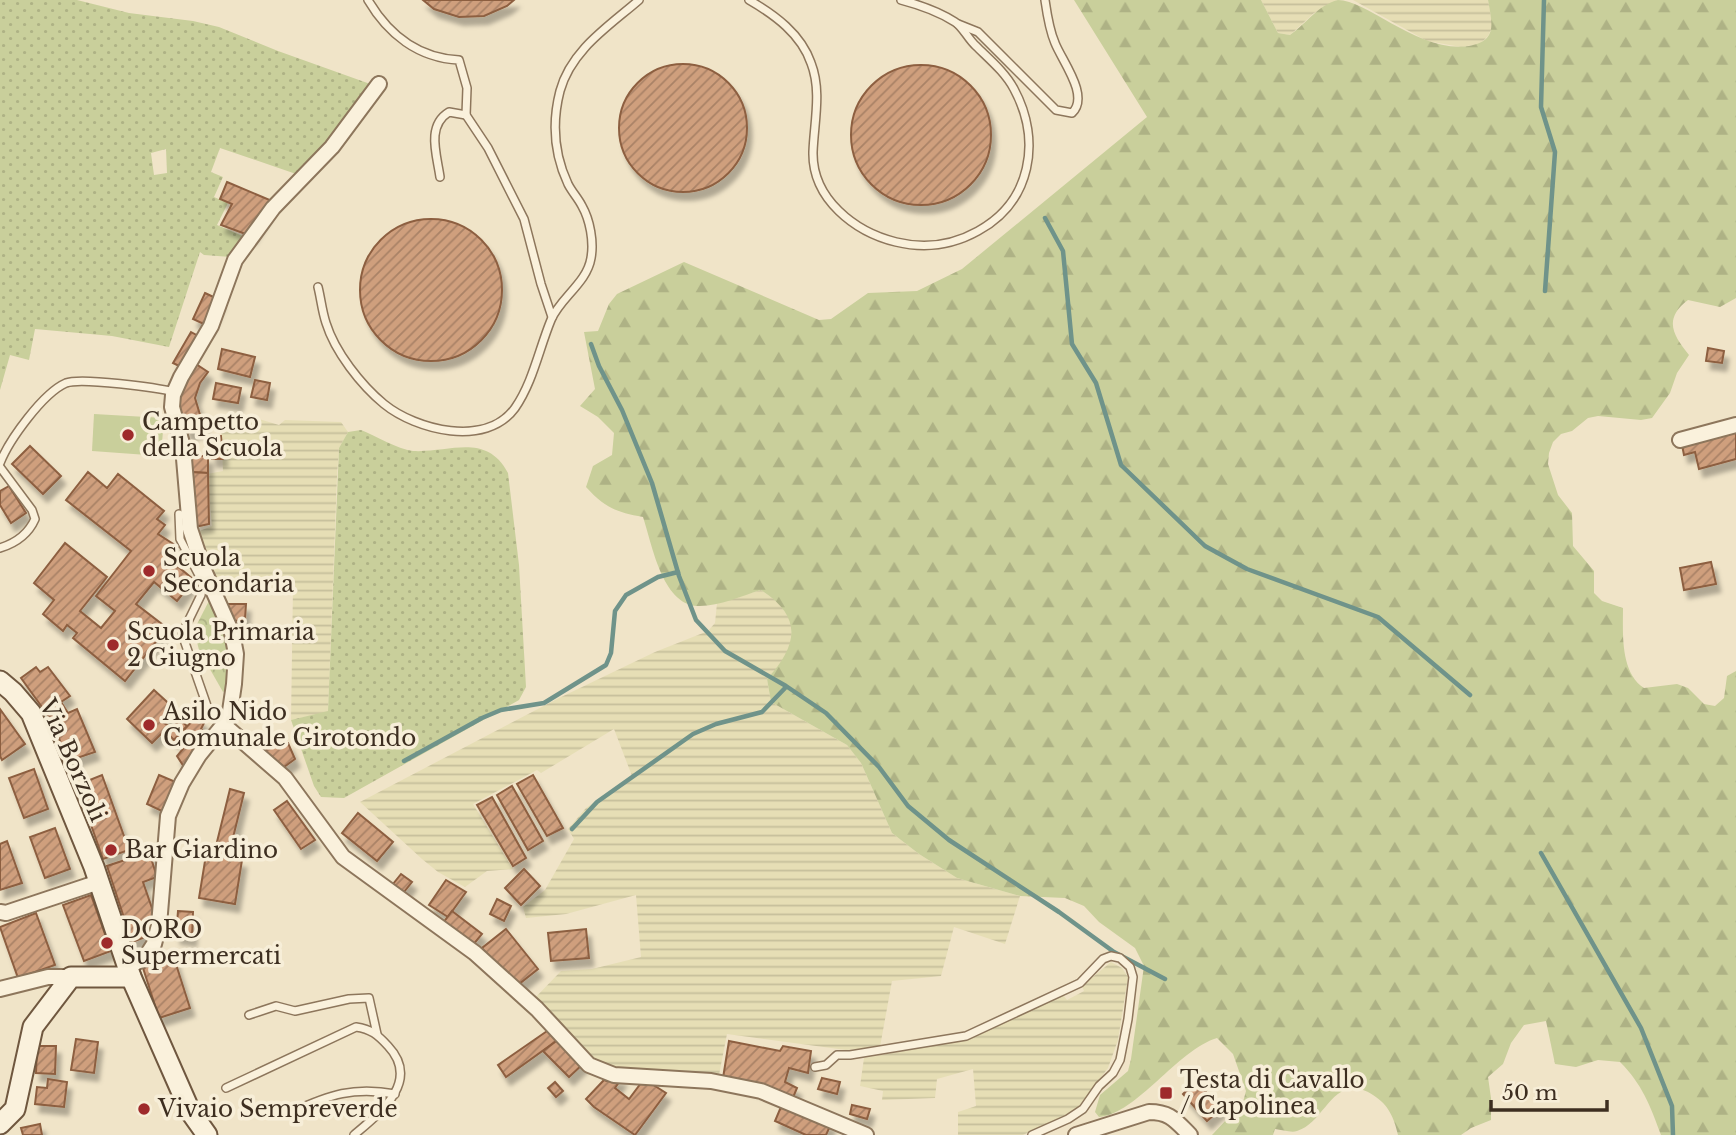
<svg xmlns="http://www.w3.org/2000/svg" width="1736" height="1135" font-family="'Libre Baskerville',serif">
<style>
.farmland{fill:url(#farmland-rules)}
.grass{fill:url(#grass-dots);fill-rule:evenodd}
.forest{fill:url(#forest-firs)}
.park{fill:url(#park-crowns)}
.pitch{fill:#c9cf9b}
.lines{fill:none;stroke-linecap:round;stroke-linejoin:round}
.stream{stroke:#6f938a;stroke-width:4.5}
.building{fill:url(#building-hatch);stroke:#8d5f41;stroke-width:2;filter:url(#shadow)}
.lane-casing{stroke:#8d765c;stroke-width:10}
.street-casing{stroke:#8d765c;stroke-width:18}
.secondary-casing{stroke:#6f573f;stroke-width:23}
.lane{stroke:#faf1dc;stroke-width:7}
.street{stroke:#faf1dc;stroke-width:14}
.secondary{stroke:#faf1dc;stroke-width:19}
.poi-dot{fill:#9e2a2b;stroke:#f7eed8;stroke-width:2.5}
.labels{text-anchor:middle;stroke-width:7;stroke-linejoin:round;paint-order:stroke}
.poi-label{font-size:23px;fill:#3d2e20;stroke:#f7eed8;text-anchor:start}
.street-label{font-size:23px;fill:#3d2e20;stroke:#f7eed8}
</style>
<defs>
<pattern id="farmland-rules" width="6" height="5" patternUnits="userSpaceOnUse" patternTransform="scale(1.75)"><rect width="6" height="5" fill="#e6deb5"/><path d="M0 2.5h6" fill="none" stroke="#c6bf9b"/></pattern>
<pattern id="grass-dots" width="8" height="8" patternUnits="userSpaceOnUse" patternTransform="scale(1.75)"><rect width="8" height="8" fill="#c9cf9b"/><path d="M2 2h.1M6 6h.1" fill="none" stroke="#aeb285" stroke-width="1.8" stroke-linecap="round"/></pattern>
<pattern id="forest-firs" width="22" height="20" patternUnits="userSpaceOnUse" patternTransform="scale(1.75)"><rect width="22" height="20" fill="#c9cf9b"/><path d="M5 1l3.5 6h-7zM16 11l3.5 6h-7z" fill="#aeb285"/></pattern>
<pattern id="park-crowns" width="20" height="18" patternUnits="userSpaceOnUse" patternTransform="scale(1.75)"><rect width="20" height="18" fill="#c9cf9b"/><path d="M2 6a3 3 0 1 1 6 0M12 15a3 3 0 1 1 6 0" fill="none" stroke="#aeb285"/></pattern>
<pattern id="building-hatch" width="6" height="6" patternUnits="userSpaceOnUse" patternTransform="scale(1.75)"><rect width="6" height="6" fill="#cf9f7d"/><path d="M-1 1l2-2M0 6l6-6M5 7l2-2" fill="none" stroke="#a98266"/></pattern>
<filter id="shadow"><feDropShadow dx="4.5" dy="8" stdDeviation="2" flood-color="#0004"/></filter>
</defs>
<rect width="100%" height="100%" fill="#f0e4c8"/>
<g class="farmland">
<polygon points="1261,0 1338,0 1314,13 1290,35 1278,33"/>
<polygon points="1353,0 1488,0 1493,26 1488,36 1480,44 1461,47 1427,41"/>
<polygon points="236,412 279,425 285,420 341,422 348,432 339,448 337,476 328,712 291,720 293,587 288,580 212,579 197,532 212,526 207,474 223,471 221,424 236,420"/>
<polygon points="761,590 778,602 791,620 792,642 783,662 767,679 771,702 847,745 861,763 892,833 919,854 957,878 1020,896 1005,944 954,927 941,976 892,981 880,1047 846,1050 727,1034 719,1075 651,1074 612,1071 590,1062 533,1000 561,971 592,969 641,957 636,895 566,914 526,918 523,907 545,890 574,839 568,829 586,808 632,776 614,729 541,773 537,770 473,804 513,869 487,871 465,887 438,872 422,859 360,802 557,699 655,652 708,631 715,623 717,603"/>
<polygon points="1111,962 1122,968 1128,977 1118,1040 1108,1068 1076,1110 1023,1135 958,1135 958,1112 976,1106 973,1069 937,1079 935,1098 882,1100 883,1091 860,1086 864,1058 955,1042 1063,995 1067,1000 1084,991 1082,986"/>
</g>
<g class="grass">
<path d="M0,0H77L129,13L193,21L219,27L278,51L373,85L368,95L299,175L220,148L211,172L223,177L214,197L228,203L217,225L245,237L231,257L204,255L200,252L169,347L112,336L35,329L29,360L10,355L0,390ZM166,149L167,173L154,175L151,153Z"/>
<path d="M361,430C376,436 397,449 413,451C450,453 486,432 508,473L519,565L526,687L519,700L344,798L321,797L314,786L291,720L328,711L339,448L348,432Z"/>
</g>
<path class="forest" d="M1074,0H1261L1278,33L1290,35C1306,24 1318,5 1338,0C1367,0 1421,54 1469,46C1498,41 1492,23 1488,0H1736V298L1720,307L1688,300C1663,319 1673,335 1689,355L1677,373L1670,393L1652,418L1641,420L1598,416L1588,418L1572,431L1561,434L1553,442L1549,453L1548,464L1558,495L1572,513L1573,546L1594,571V593L1602,601L1623,608C1623,633 1620,672 1644,688L1677,684L1688,688L1704,704L1715,706L1724,698L1727,676L1736,671V1135H1661C1650,1105 1642,1084 1620,1062L1598,1060L1576,1067L1555,1064L1546,1021L1524,1025L1511,1043L1503,1064L1488,1077L1491,1098V1120L1471,1128L1461,1135H1398C1394,1118 1389,1105 1373,1095C1333,1070 1326,1123 1297,1131C1292,1133 1282,1130 1275,1129L1273,1135H1212L1243,1102L1246,1091L1233,1054L1217,1038C1177,1050 1137,1114 1099,1117L1095,1112L1100,1095L1128,1071L1131,1059L1144,966L1135,948L1099,922L1084,906L1065,898L1020,896L957,878L919,854L892,833L861,763L847,745L771,702L767,679C798,645 803,617 761,590C741,596 718,607 697,606C662,604 652,544 643,517C616,512 605,508 586,487L593,466L612,455L614,433L598,417L580,406L595,389L584,332L598,331L609,304L617,294L684,262L819,320L831,319L868,293L917,291L962,269L1147,117Z"/>
<polygon class="park" points="212,595 232,633 234,684 223,692 199,650 194,630"/>
<polygon class="pitch" points="94,414 164,418 161,456 92,451"/>
<g class="lines">
<g class="stream">
<polyline points="1544,0 1541,107 1555,152 1545,291"/>
<polyline points="1045,218 1063,251 1072,344 1096,383 1121,465 1205,546 1247,569 1378,617 1470,695"/>
<polyline points="591,344 599,366 622,410 652,483 679,576 696,620 725,651 786,686 826,713 879,767 908,806 949,840 1059,912 1114,952 1165,979"/>
<polyline points="404,761 482,718 501,710 544,703 606,665 611,653 615,611 626,595 658,577 678,572"/>
<polyline points="572,829 597,802 693,734 716,724 762,712 786,687"/>
<polyline points="1541,853 1641,1028 1672,1106 1673,1135"/>
</g>
</g>
<g class="building">
<polygon points="423,0 514,0 507,6 484,16 459,17 434,9"/>
<circle cx="683" cy="128" r="64"/>
<circle cx="921" cy="135" r="70"/>
<polygon points="227,182 272,201 251,236 221,225 232,204 220,199"/>
<circle cx="431" cy="290" r="71"/>
<polygon points="205,293 220,300 208,326 193,319"/>
<polygon points="191,332 200,337 183,368 173,363"/>
<polygon points="1708,348 1724,351 1722,363 1706,361"/>
<polygon points="222,349 255,357 250,377 218,369"/>
<polygon points="196,364 208,372 200,383 195,398 204,428 187,433 177,400 186,377"/>
<polygon points="255,380 270,383 267,400 251,397"/>
<polygon points="216,383 241,388 238,403 213,399"/>
<polygon points="1736,431 1736,459 1699,469 1695,452 1684,455 1682,445"/>
<polygon points="221,436 223,459 212,459 211,437"/>
<polygon points="30,446 61,476 43,494 12,464"/>
<polygon points="190,456 208,456 208,473 189,472"/>
<polygon points="88,472 107,488 118,474 164,511 157,519 165,525 158,534 178,547 169,559 194,580 177,601 154,582 136,604 167,628 125,681 73,638 77,633 67,625 63,631 43,614 54,600 34,583 65,543 107,577 80,611 101,628 115,611 96,596 131,551 66,500"/>
<polygon points="189,472 208,473 209,524 195,527"/>
<polygon points="9,486 26,513 11,523 0,505 0,491"/>
<polygon points="1711,562 1716,584 1684,590 1680,568"/>
<polygon points="224,604 246,604 245,619 230,622"/>
<polygon points="36,667 40,672 48,667 70,696 61,702 68,713 77,709 95,752 68,761 52,721 21,678"/>
<polygon points="154,690 176,710 164,723 169,726 152,743 127,719"/>
<polygon points="0,709 25,744 2,760 0,756"/>
<polygon points="197,716 204,723 201,729 207,735 195,751 187,744 184,748 175,739"/>
<polygon points="180,720 187,726 174,740 167,733"/>
<polygon points="267,743 288,743 295,759 280,770 266,757"/>
<polygon points="187,744 195,751 184,767 177,756"/>
<polygon points="34,769 48,809 24,818 9,778"/>
<polygon points="102,775 129,850 103,859 77,785"/>
<polygon points="159,775 178,783 166,813 147,804"/>
<polygon points="533,775 563,828 547,836 517,784"/>
<polygon points="512,786 543,841 528,850 497,795"/>
<polygon points="230,789 244,793 228,858 242,860 235,904 199,898 206,855 203,854 204,848 215,850"/>
<polygon points="492,797 526,858 513,866 477,805"/>
<polygon points="287,801 315,840 301,849 274,810"/>
<polygon points="358,813 393,842 377,861 342,833"/>
<polygon points="55,828 70,869 45,878 30,837"/>
<polygon points="7,841 22,883 0,890 0,844"/>
<polygon points="149,852 157,877 143,882 154,914 151,935 132,942 107,866"/>
<polygon points="524,869 540,886 521,905 505,888"/>
<polygon points="401,874 412,882 404,892 393,884"/>
<polygon points="446,880 466,892 448,917 429,905"/>
<polygon points="91,895 111,951 84,961 63,905"/>
<polygon points="497,899 511,906 504,921 490,914"/>
<polygon points="178,911 193,912 192,938 176,936"/>
<polygon points="452,911 482,934 473,945 443,923"/>
<polygon points="36,913 55,965 18,978 0,927"/>
<polygon points="506,929 538,969 514,988 482,948"/>
<polygon points="586,929 589,958 551,961 548,933"/>
<polygon points="174,958 190,1008 159,1018 143,968"/>
<polygon points="550,1029 559,1039 506,1077 498,1065"/>
<polygon points="76,1039 98,1042 94,1073 71,1070"/>
<polygon points="559,1039 584,1063 569,1077 543,1051"/>
<polygon points="729,1041 780,1051 783,1046 811,1051 808,1073 789,1068 785,1082 797,1088 792,1100 723,1078"/>
<polygon points="37,1046 56,1046 55,1074 36,1073"/>
<polygon points="612,1076 622,1078 615,1088 629,1099 644,1079 666,1093 635,1135 594,1107 586,1099 604,1080 607,1081"/>
<polygon points="822,1078 840,1082 837,1094 818,1089"/>
<polygon points="48,1079 67,1082 64,1107 35,1104 37,1087 47,1088"/>
<polygon points="1196,1081 1221,1109 1207,1121 1183,1094"/>
<polygon points="555,1082 563,1091 556,1097 548,1088"/>
<polygon points="783,1102 831,1124 826,1135 806,1135 775,1121"/>
<polygon points="852,1105 870,1109 867,1119 850,1114"/>
<polygon points="40,1124 42,1135 23,1135 21,1128"/>
</g>
<g class="lines">
<defs>
<g id="lane">
<path d="M368,0C388,34 418,58 459,60L467,88L466,115L488,148L524,219L541,284L552,317"/>
<path d="M749,0C775,15 801,34 811,63C822,91 814,123 813,152C812,199 855,232 896,242C925,249 953,245 978,231C1031,202 1042,141 1014,89C1005,72 989,59 976,46C968,39 963,27 955,22C938,11 920,5 901,0"/>
<path d="M958,24L978,32L1056,110L1072,113C1090,96 1062,61 1055,43C1049,29 1047,14 1045,0"/>
<path d="M440,177C437,155 426,126 449,112L466,115"/>
<path d="M318,287C321,299 322,311 326,323C335,352 361,385 384,404C416,430 486,448 515,408C533,382 539,349 551,320C560,298 587,283 591,258C594,242 590,220 582,206C578,198 572,192 568,184C554,154 552,122 560,91C571,50 609,26 639,0"/>
<path d="M0,463C9,440 43,393 66,383C81,377 158,388 175,392"/>
<path d="M0,467L32,510L35,519C28,535 16,543 0,548"/>
<polyline points="179,514 180,539 203,583 201,595 182,634 207,706 223,725"/>
<polyline points="249,1015 276,1006 295,1011 349,999 369,998 377,1034"/>
<polyline points="815,1067 826,1065 837,1055 850,1055 966,1036 1080,983 1103,959 1111,956 1120,958 1130,967 1133,977 1128,1019 1120,1060 1113,1073 1099,1086 1083,1109 1068,1119 1032,1135"/>
<path d="M226,1088L356,1027C371,1029 378,1035 388,1046C421,1081 381,1112 354,1135"/>
<path d="M292,1112C329,1095 354,1086 395,1094"/>
</g>
<g id="street">
<polyline points="1680,440 1736,425"/>
<polyline points="224,725 285,778 343,857 475,953 537,1009 589,1065 614,1075 711,1081 761,1091 866,1135"/>
<polyline points="0,912 6,913 99,882"/>
<polyline points="127,967 145,958 154,944 159,925 168,816 182,783 199,755 229,718 234,684 236,654 232,633 203,568 190,529 183,447 172,407 173,395 181,377 211,326 235,260 273,208 332,147 379,84"/>
<polyline points="0,989 48,977 71,977"/>
<path d="M1076,1135L1149,1112C1170,1112 1175,1120 1190,1135"/>
</g>
<g id="secondary">
<polyline points="0,681 13,692 31,713 94,867 131,977 190,1111 207,1135"/>
<polyline points="0,1124 15,1109 33,1027 71,977 131,977"/>
</g>
</defs>
<use href="#lane" class="lane-casing"/>
<use href="#street" class="street-casing"/>
<use href="#secondary" class="secondary-casing"/>
<use href="#lane" class="lane"/>
<use href="#street" class="street"/>
<use href="#secondary" class="secondary"/>
</g>
<g class="poi-dot">
<circle cx="128" cy="435" r="7"/>
<circle cx="149" cy="571" r="7"/>
<circle cx="113" cy="645" r="7"/>
<circle cx="149" cy="725" r="7"/>
<circle cx="111" cy="850" r="7"/>
<circle cx="107" cy="943" r="7"/>
<rect x="1159" y="1086" width="14" height="14" rx="3.5"/>
<circle cx="144" cy="1109" r="7"/>
</g>
<g class="labels">
<g class="poi-label">
<text x="142" y="430">Campetto<tspan x="142" dy="26">della Scuola</tspan></text>
<text x="163" y="566">Scuola<tspan x="163" dy="26">Secondaria</tspan></text>
<text x="127" y="640">Scuola Primaria<tspan x="127" dy="26">2 Giugno</tspan></text>
<text x="163" y="720">Asilo Nido<tspan x="163" dy="26">Comunale Girotondo</tspan></text>
<text x="125" y="858">Bar Giardino</text>
<text x="121" y="938">DORO<tspan x="121" dy="26">Supermercati</tspan></text>
<text x="1180" y="1088">Testa di Cavallo<tspan x="1180" dy="26">/ Capolinea</tspan></text>
<text x="158" y="1117">Vivaio Sempreverde</text>
</g>
<g class="street-label">
<text transform="translate(73 760) rotate(66)" y="8">Via Borzoli</text>
</g>
</g>
<path d="M1491 1100v10h116v-10" fill="none" stroke="#3d2e20" stroke-width="3.5"/>
<text x="1502" y="1100" font-size="21" fill="#3d2e20" stroke="#f7eed8" stroke-width="5" paint-order="stroke">50 m</text>
</svg>
